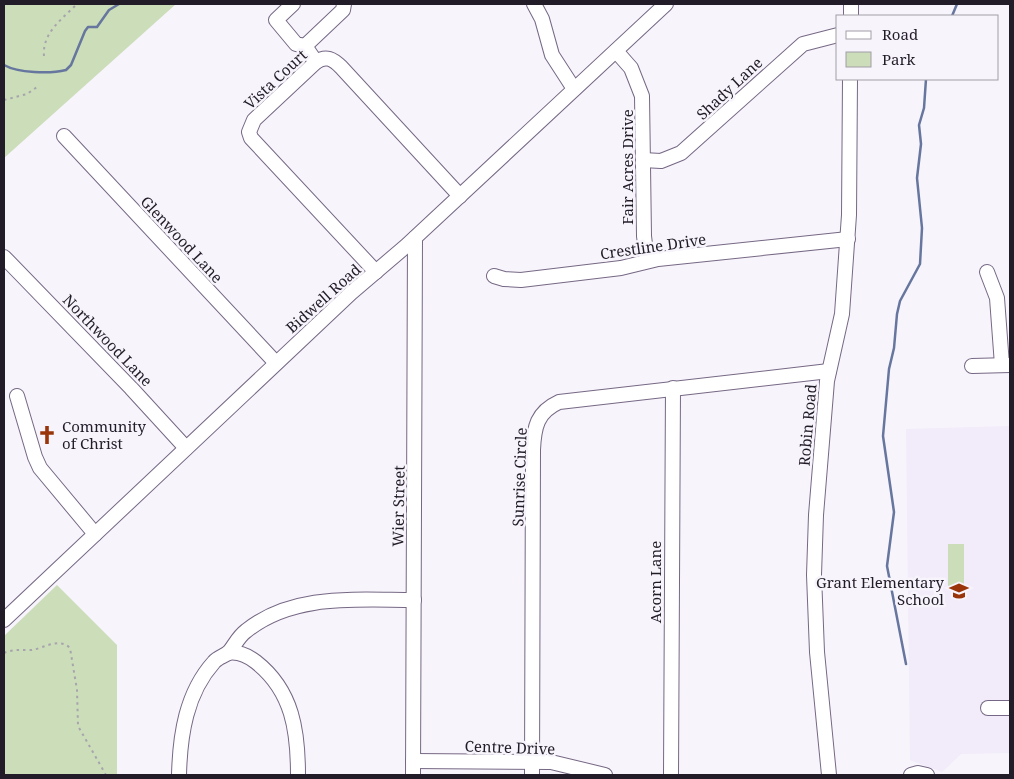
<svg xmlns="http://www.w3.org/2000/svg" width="1014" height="779" viewBox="0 0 1014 779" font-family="'Noto Serif',serif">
  <rect width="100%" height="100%" fill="#f7f4fb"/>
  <!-- built -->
  <path fill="#f2ebfa" d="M1010 426V753L961 754 942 772 910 760 906 429Z"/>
  <!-- green -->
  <g fill="#cbddb9">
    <path d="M4 4H176L4 158Z"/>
    <path d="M948 544H964V589L948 590Z"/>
    <path d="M57 585 117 645V775H4V636Z"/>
  </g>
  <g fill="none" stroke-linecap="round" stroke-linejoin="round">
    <!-- stream -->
    <g stroke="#66769e" stroke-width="2.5">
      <path d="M952 16 957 4"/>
      <path d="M4 65C18 73 50 74 66 70L71 65 85 31 88 27H97L109 10 119 4"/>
      <path d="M906 664 887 566 894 512 883 436 889 369 894 348 897 314 900 301 920 264 922 228 917 178 921 144 919 125 924 108 926 79"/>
    </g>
    <!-- minor casing -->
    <g stroke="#766884" stroke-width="16">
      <g id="minor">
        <path d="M293 4 276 20 296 44 305 46 316 62"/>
        <path d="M534 4 542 19 552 55 574 89"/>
        <path d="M851 16V4"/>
        <path d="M305 46 343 10 344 4"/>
        <path d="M616 51 631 68 642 96 644 236 647 260"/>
        <path d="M64 136 276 363"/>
        <path d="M643 160 661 161 681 153 803 44 838 35"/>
        <path d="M4 257 131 388 186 448"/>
        <path d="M376 272 251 138 249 132 254 120 316 62C326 55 333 59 341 67L460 196"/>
        <path d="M987 272 997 298 1002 365"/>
        <path d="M494 276 504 279 521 280 621 268 658 259 848 239"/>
        <path d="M972 366 1010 365"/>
        <path d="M17 396 35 457 40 468 95 534"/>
        <path d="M4 620 351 293 406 246 666 4"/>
        <path d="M228 653C239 651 248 656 256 662 293 691 298 732 298 775"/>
        <path d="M988 708H1010"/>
        <path d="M413 761 551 762 605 775"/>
        <path d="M179 775C180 735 186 693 214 662 218 657 225 656 229 652 235 645 238 637 246 631 293 593 357 600 414 600"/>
        <path d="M413 775 415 238"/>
        <path d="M532 775 533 450C534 427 537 412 559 402L829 371"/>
        <path d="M671 775 673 388"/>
        <path d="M829 775 817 652 814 575 816 515 827 381 842 314 849 215 850 79"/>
        <path d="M911 775 918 773 927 775"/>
      </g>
    </g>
    <!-- path -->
    <g stroke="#a8a4ad" stroke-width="2" stroke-dasharray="2.5 4" stroke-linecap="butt">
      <path d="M44 56C42 33 62 19 77 4"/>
      <path d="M4 100 27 94 37 87"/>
      <path d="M4 653C13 649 22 650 32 650 44 648 59 637 70 648L77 690 78 726 106 775"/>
    </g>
    <!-- minor -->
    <use href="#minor" stroke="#fff" stroke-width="14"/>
  </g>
  <!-- icons -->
  <defs>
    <g id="church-bare" transform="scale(1.5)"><path d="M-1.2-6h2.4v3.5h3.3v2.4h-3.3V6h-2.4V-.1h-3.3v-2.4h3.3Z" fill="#9a340b" stroke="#f7f4fb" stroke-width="2.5" paint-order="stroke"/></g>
    <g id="school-bare" transform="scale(1.5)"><path d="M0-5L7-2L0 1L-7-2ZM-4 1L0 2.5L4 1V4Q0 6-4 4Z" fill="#9a340b" stroke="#f7f4fb" stroke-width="2.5" paint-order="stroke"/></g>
  </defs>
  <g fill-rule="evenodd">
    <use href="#church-bare" x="47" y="435"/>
    <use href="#school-bare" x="959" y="591"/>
  </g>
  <g text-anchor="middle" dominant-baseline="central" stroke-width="5" stroke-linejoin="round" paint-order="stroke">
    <!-- street labels -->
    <g font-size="15" fill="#221c28" stroke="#f7f4fb">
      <text transform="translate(275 79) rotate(-43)">Vista Court</text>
      <text transform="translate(729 88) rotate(-43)">Shady Lane</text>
      <text transform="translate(627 167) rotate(-90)">Fair Acres Drive</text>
      <text transform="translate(182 239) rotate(47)">Glenwood Lane</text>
      <text transform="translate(653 246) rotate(-8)">Crestline Drive</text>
      <text transform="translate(323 298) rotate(-42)">Bidwell Road</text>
      <text transform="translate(108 340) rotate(46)">Northwood Lane</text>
      <text transform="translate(807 425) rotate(-85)">Robin Road</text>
      <text transform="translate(519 477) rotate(-88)">Sunrise Circle</text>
      <text transform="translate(398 506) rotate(-89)">Wier Street</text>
      <text transform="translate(655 582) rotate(-90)">Acorn Lane</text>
      <text transform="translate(510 747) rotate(2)">Centre Drive</text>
    </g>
    <!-- poi labels -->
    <g font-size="15" fill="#221c28" stroke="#f7f4fb" text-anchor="start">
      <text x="62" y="426">Community<tspan x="62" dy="17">of Christ</tspan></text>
      <text x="944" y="582" text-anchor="end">Grant Elementary<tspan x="944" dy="17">School</tspan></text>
    </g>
  </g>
  <!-- border -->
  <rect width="1014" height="779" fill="none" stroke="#221c28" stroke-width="10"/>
  <!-- legend -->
  <rect x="836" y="15" width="162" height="65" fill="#f7f4fb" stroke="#a29ea7"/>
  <rect x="846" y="31" width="25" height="8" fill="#ffffff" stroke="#a29ea7"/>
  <text x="882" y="40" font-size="15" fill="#221c28">Road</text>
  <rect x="846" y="52" width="25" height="15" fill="#cbddb9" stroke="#a29ea7"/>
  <text x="882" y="65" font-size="15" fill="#221c28">Park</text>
</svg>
